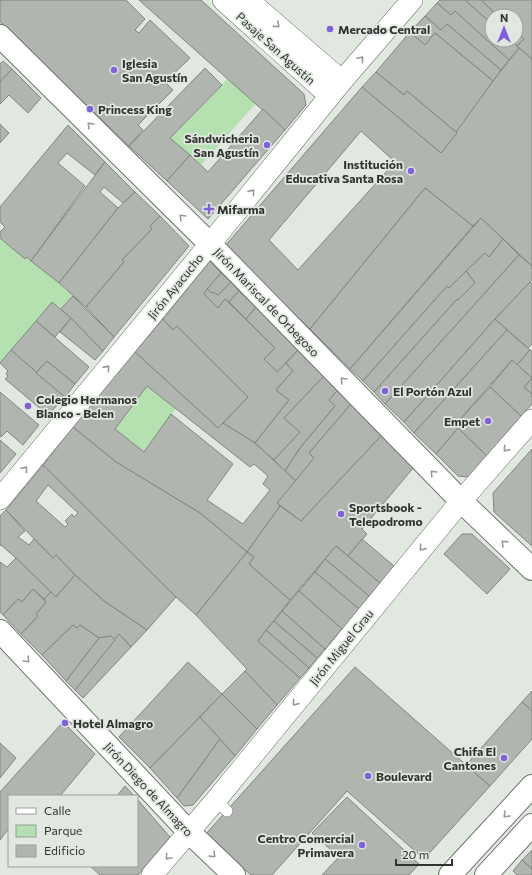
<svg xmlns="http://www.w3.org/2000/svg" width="532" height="875" viewBox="0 0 532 875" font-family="Commissioner,sans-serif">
  <rect width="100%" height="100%" fill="#e1e8e0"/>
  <!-- green -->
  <g fill="#b5e0b0">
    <path d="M228 78 256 103 201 165 170 138Z"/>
    <path d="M0 238 25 259 27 257 73 296 61 309 52 302 0 363Z"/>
    <path d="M147 386 176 408 144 452 115 429Z"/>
  </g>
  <!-- building -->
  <g fill="#b0b6af" stroke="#818680" fill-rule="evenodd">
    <path d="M0 0H126L145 19 135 30 139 33 150 20 190 58 165 82 173 90 138 125 143 130 129 146 0 22Z"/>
    <path d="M139 0H201L304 94 306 105 285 130Z"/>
    <path d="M440 0H465L492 24V40H511L519 48 509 60 455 11 451 15 437 3Z"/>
    <path d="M465 0H481L498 16H492V24Z"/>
    <path d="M481 0H532V59L517 46 524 39 516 32V16H498Z"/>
    <path d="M437 3 451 15 455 11 509 60 501 70 447 24 441 30 425 16Z"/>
    <path d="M425 16 441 30 447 24 501 70 493 81 435 33 425 45 410 32Z"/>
    <path d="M410 32 425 45 435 33 493 81 457 133 407 91 404 95 376 72Z"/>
    <path d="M516 32 524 39 517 46 511 40H516Z"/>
    <path d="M519 48 532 59V266L481 218 473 226 425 188 310 329 225 246 362 87 441 153 493 81ZM361 131 395 162 298 270 269 240Z"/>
    <path d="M3 61 12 69 0 82V64Z"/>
    <path d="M205 68 222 85 170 138 190 155 167 181 129 146Z"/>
    <path d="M12 69 41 98 28 113 9 95 0 104V82Z"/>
    <path d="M376 72 404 95 407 91 457 133 441 153 362 87Z"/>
    <path d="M263 109 285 130 208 219 167 181 190 155 208 172Z"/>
    <path d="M0 124 9 133 0 143Z"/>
    <path d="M68 125 105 162 95 175 67 153 58 163 85 186 31 261 27 257 25 259 0 238V232L5 227 0 222V207Z"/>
    <path d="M105 162 135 192 123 203 104 187 100 192 118 208 59 283 31 261Z"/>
    <path d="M425 188 473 226 350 369 310 329Z"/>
    <path d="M135 192 160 216 150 226 152 229 122 260 124 262 86 307 59 283 118 208Z"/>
    <path d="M160 216 189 246 114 337 86 307 124 262 122 260 152 229 150 226Z"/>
    <path d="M481 218 503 239 489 257 485 253 449 288 447 286 363 381 350 369Z"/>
    <path d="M503 239 519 255 385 404 374 392 456 300 459 299 475 283 466 271 485 253 489 257Z"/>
    <path d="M519 255 532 266V280L495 319 404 422 385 404Z"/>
    <path d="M210 261 221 273 204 294 218 308 225 299 275 348 264 359 277 372 286 363 293 371 276 390 289 400 255 443 223 423 248 397 177 326 173 330 163 319Z"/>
    <path d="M466 271 475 283 459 299 456 300 374 392 363 381 447 286 449 288Z"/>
    <path d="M221 273 231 282 218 295 213 292 212 293 207 289Z"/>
    <path d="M231 282 239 291 229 302 225 299 218 308 204 294 207 289 212 293 213 292 218 295Z"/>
    <path d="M530 282 532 284V344L528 348 495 319Z"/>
    <path d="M239 291 256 307 246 319 229 302Z"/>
    <path d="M73 296 114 337 103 351 61 309Z"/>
    <path d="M52 302 71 318 55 337 36 321Z"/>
    <path d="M256 307 298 350 277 372 264 359 275 348 246 319Z"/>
    <path d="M71 318 103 351 95 360 60 332Z"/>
    <path d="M163 319 173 330 177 326 248 397 218 428 135 352Z"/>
    <path d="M495 319 507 330 414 433 404 422Z"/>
    <path d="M36 321 89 367 75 384 47 361 36 373 11 350Z"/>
    <path d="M507 330 530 350 517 365 512 360 455 425 458 428 436 454 414 433Z"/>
    <path d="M11 350 65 397 48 415 5 379 8 376 6 374 8 371 0 363Z"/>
    <path d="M298 350 324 376 284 418 300 432 274 460 255 443 289 400 276 390 293 371 286 363Z"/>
    <path d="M530 350 532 351V394L524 387 532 378 517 365Z"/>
    <path d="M135 352 218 428 223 423 255 443 296 481 277 503 280 506 247 552 200 513 116 462 73 427ZM147 386 250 467 254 464 268 476 263 484 270 490 243 524 207 500 233 464 171 414 144 452 115 429Z"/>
    <path d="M512 360 532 378 524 387 532 394V404L521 416 490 387Z"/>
    <path d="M47 361 75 384 65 397 36 373Z"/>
    <path d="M324 376 338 390 329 400 335 406 300 448 285 471 274 460 300 432 284 418Z"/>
    <path d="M490 387 521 416 487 456 455 425Z"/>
    <path d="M338 390 351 404 309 453 314 458 296 481 285 471 300 448 335 406 329 400Z"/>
    <path d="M0 392 39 425 23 445 7 431 1 437 0 436Z"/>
    <path d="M351 404 382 435 301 521 277 503 314 458 309 453Z"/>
    <path d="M73 427 116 462 200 513 247 552 196 615 176 597 43 465Z"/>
    <path d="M458 428 487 456 469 477 458 476 436 454Z"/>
    <path d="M382 435 414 467 362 529 367 534 348 556 336 546 290 600 249 564 254 557 247 552 280 506 301 521Z"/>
    <path d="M0 440 16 454 0 473Z"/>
    <path d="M532 449V546L494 512 493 493Z"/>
    <path d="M43 465 176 597 147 630 104 601 75 575 56 555 53 558 6 510ZM48 485 78 513 74 517 72 514 65 521 68 524 65 527 36 501Z"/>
    <path d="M6 510 25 531 18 537 29 545 34 539 53 558 56 555 75 575 56 597 16 558 1 545 0 546V516Z"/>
    <path d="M462 534H472L510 569 487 594 444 554Z"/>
    <path d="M362 539 394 566 380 583 348 556Z"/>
    <path d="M336 546 380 583 369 596 325 559Z"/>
    <path d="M247 552 254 557 249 564 290 600 258 641 300 678 277 705 245 671 247 669 196 615Z"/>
    <path d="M16 558 51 592 44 599 33 589 22 602 18 599 3 615 0 612V562L7 567Z"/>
    <path d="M325 559 369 596 359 609 315 572Z"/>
    <path d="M315 572 359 609 342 629 299 591Z"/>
    <path d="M75 575 104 601 147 630 131 647 119 634 115 640 111 636 99 638 80 625 77 628 73 625 42 655 21 634 38 616 36 614 46 602 44 599 51 592 56 597Z"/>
    <path d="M33 589 46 602 36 614 38 616 21 634 3 615 18 599 22 602Z"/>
    <path d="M299 591 342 629 325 649 282 611Z"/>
    <path d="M282 611 325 649 317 658 274 621Z"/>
    <path d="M274 621 317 658 309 668 266 630Z"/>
    <path d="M73 625 77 628 80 625 99 638 66 681 42 655Z"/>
    <path d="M266 630 309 668 300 678 258 641Z"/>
    <path d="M119 634 131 647 83 698 75 690Z"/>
    <path d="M111 636 115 640 75 690 66 681 99 638Z"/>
    <path d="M188 662 222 694 150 768 119 737Z"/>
    <path d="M355 667 490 786 424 859 347 791 272 875H251L205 835Z"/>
    <path d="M245 671 277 705 257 729 222 694Z"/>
    <path d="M532 691V711L522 702Z"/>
    <path d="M222 694 257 729 235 756 200 717Z"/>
    <path d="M522 702 532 711V739L490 786 466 765Z"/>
    <path d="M200 717 220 739 177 798 150 768Z"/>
    <path d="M63 722 95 754 60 796H9V828L0 840V792Z"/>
    <path d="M220 739 235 756 193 805 184 806 177 798Z"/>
    <path d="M0 743 16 758 0 778Z"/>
    <path d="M125 786 134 796H117Z"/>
    <path d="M347 797 419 864 409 875H322L339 857 312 833Z"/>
    <path d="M137 799 170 837 138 875H100L90 866H137Z"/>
    <path d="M532 850V869L522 860Z"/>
    <path d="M522 860 532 869V875H517L513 871Z"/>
  </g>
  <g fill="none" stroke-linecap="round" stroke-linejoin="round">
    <!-- service casing -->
    <g stroke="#717670" stroke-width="12">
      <path id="service" d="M216 800 227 811"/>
    </g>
    <!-- minor casing -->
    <g stroke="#717670" stroke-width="22">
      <g id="minor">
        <path d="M223 0 330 96"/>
        <path d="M248 0 342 81"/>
        <path d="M0 499 210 244 342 81 412 0"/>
        <path d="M152 875 216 800 461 501 532 420"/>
      </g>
    </g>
    <!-- tertiary casing -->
    <g stroke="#717670" stroke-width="24">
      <g id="tertiary">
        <path d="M0 36 210 244 461 501 532 569"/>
        <path d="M0 631 189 832 234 875"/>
      </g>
    </g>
    <!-- primary casing -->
    <g stroke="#717670" stroke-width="24">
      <g id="primary">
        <path d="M450 875 532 786"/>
        <path d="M486 875 532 825"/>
      </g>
    </g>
    <!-- service -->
    <use href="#service" stroke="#fff" stroke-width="11"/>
    <!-- minor -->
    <use href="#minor" stroke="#fff" stroke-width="21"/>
    <!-- tertiary -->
    <use href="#tertiary" stroke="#fff" stroke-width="22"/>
    <!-- primary -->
    <use href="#primary" stroke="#fff" stroke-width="22"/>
  </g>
  <!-- one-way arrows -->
  <defs><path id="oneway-chevron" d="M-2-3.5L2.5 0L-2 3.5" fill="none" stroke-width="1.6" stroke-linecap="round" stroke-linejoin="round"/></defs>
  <g stroke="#989998">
    <use href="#oneway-chevron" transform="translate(277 25) rotate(41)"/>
    <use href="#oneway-chevron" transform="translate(361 59) rotate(-49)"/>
    <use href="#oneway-chevron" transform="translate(90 125) rotate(-135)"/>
    <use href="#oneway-chevron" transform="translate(252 192) rotate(-51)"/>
    <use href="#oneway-chevron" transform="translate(182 217) rotate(-135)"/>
    <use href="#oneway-chevron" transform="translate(107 368) rotate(-51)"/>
    <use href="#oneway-chevron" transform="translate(343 380) rotate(-134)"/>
    <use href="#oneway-chevron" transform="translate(506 449) rotate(131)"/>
    <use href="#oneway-chevron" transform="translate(25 469) rotate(-51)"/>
    <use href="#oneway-chevron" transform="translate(433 473) rotate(-134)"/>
    <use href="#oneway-chevron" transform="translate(504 543) rotate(-136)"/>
    <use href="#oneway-chevron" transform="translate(422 548) rotate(129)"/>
    <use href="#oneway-chevron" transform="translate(27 660) rotate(46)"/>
    <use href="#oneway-chevron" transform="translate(295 703) rotate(129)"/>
    <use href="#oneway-chevron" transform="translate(506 815) rotate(133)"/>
    <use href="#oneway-chevron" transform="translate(213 855) rotate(44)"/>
    <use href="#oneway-chevron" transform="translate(168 857) rotate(131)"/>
  </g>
  <!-- markers -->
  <g fill="#8060db" stroke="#e1e8e0" stroke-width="1.5">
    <circle cx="330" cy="29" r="4"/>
    <circle cx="114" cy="70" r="4"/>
    <circle cx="90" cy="109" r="4"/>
    <circle cx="267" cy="145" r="4"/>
    <circle cx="411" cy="171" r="4"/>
    <path d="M207 203h4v4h4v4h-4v4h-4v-4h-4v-4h4z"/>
    <circle cx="385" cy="391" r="4"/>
    <circle cx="28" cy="406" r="4"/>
    <circle cx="488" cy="421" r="4"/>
    <circle cx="341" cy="514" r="4"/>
    <circle cx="65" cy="723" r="4"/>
    <circle cx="504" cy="758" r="4"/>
    <circle cx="368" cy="776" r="4"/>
    <circle cx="362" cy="845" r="4"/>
  </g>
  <g text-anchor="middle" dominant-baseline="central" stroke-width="3.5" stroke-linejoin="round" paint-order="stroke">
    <!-- poi labels -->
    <g font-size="12" font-weight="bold" fill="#303330" stroke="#e1e8e0" text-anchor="start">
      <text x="338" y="29">Mercado Central</text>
      <text x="122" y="63">Iglesia<tspan x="122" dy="14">San Agustín</tspan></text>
      <text x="98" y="109">Princess King</text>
      <text x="259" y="138" text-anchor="end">Sándwicheria<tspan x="259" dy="14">San Agustín</tspan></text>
      <text x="403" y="164" text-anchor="end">Institución<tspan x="403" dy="14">Educativa Santa Rosa</tspan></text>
      <text x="217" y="209">Mifarma</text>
      <text x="393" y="391">El Portón Azul</text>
      <text x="36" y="399">Colegio Hermanos<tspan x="36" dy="14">Blanco - Belen</tspan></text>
      <text x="480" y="421" text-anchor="end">Empet</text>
      <text x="349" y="507">Sportsbook -<tspan x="349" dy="14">Telepodromo</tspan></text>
      <text x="73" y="723">Hotel Almagro</text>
      <text x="496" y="751" text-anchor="end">Chifa El<tspan x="496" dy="14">Cantones</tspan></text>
      <text x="376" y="776">Boulevard</text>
      <text x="354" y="838" text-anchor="end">Centro Comercial<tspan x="354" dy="14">Primavera</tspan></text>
    </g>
    <!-- street labels -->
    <g font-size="12" fill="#303330" stroke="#e1e8e0">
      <text transform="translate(276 48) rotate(42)">Pasaje San Agustín</text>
      <text transform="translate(175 286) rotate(-51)">Jirón Ayacucho</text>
      <text transform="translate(267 302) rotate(46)">Jirón Mariscal de Orbegoso</text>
      <text transform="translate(341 647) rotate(-51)">Jirón Miguel Grau</text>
      <text transform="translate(149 789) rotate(47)">Jirón Diego de Almagro</text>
    </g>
  </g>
  <!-- legend -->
  <rect x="8" y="795" width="130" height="72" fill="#e1e8e0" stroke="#9aa09a"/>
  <rect x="16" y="808" width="20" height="6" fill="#ffffff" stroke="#9aa09a"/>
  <text x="44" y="815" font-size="12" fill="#303330">Calle</text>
  <rect x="16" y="825" width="20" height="12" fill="#b5e0b0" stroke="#9aa09a"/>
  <text x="44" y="835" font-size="12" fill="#303330">Parque</text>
  <rect x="16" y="845" width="20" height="12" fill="#b0b6af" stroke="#9aa09a"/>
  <text x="44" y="855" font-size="12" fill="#303330">Edificio</text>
  <!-- north arrow -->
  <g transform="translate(504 28)"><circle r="19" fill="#e1e8e0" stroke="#9aa09a"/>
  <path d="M0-3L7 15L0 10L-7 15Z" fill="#8060db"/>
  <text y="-6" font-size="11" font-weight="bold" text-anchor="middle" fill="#303330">N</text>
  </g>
  <!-- scale -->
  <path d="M396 859v6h56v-6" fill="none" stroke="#303330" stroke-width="2"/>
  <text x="402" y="859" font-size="12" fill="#303330" stroke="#e1e8e0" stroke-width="3" paint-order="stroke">20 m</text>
</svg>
